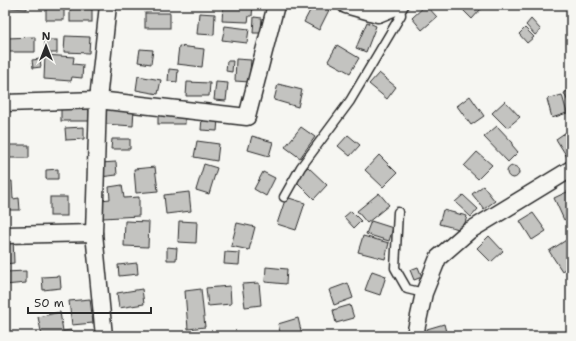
<svg xmlns="http://www.w3.org/2000/svg" width="576" height="341" viewBox="0 0 576 341" font-family="'Shantell Sans',sans-serif">
  <rect width="100%" height="100%" fill="#f6f6f2"/>
  <filter id="ink" filterUnits="userSpaceOnUse"><feTurbulence type="fractalNoise" baseFrequency=".025" numOctaves="2"/><feDisplacementMap in="SourceGraphic" scale="8" xChannelSelector="R" yChannelSelector="G"/><feConvolveMatrix kernelMatrix="1 2 1 2 8 2 1 2 1" color-interpolation-filters="sRGB"/></filter>
  <g filter="url(#ink)">
    <!-- building -->
    <g fill="#c3c3c0" stroke="#2b2b2b">
      <path d="M10 5H27V9L10 8Z"/>
      <rect x="46" y="5" width="18" height="15"/>
      <path d="M223 5H253L252 16H249L248 22 222 21Z"/>
      <path d="M313 5H326L330 8 319 30 304 22Z"/>
      <path d="M426 5 437 17 422 30 412 18Z"/>
      <path d="M465 5H477L481 9 472 19 462 9Z"/>
      <rect x="70" y="9" width="22" height="13"/>
      <rect x="145" y="13" width="25" height="15"/>
      <path d="M199 13 215 14 214 35 197 34Z"/>
      <path d="M254 17 262 18 261 33H253Z"/>
      <path d="M531 19 541 30 535 35 526 25Z"/>
      <path d="M367 22 376 26 366 52 356 48Z"/>
      <path d="M225 26 249 29 247 43 222 40Z"/>
      <path d="M525 28 534 37 527 43 519 34Z"/>
      <path d="M65 36 90 37 89 53 64 52Z"/>
      <path d="M35 37V52H6V38Z"/>
      <rect x="45" y="40" width="12" height="13"/>
      <path d="M337 45 359 58 350 73 328 61Z"/>
      <path d="M179 46 204 49 202 67 177 64Z"/>
      <path d="M140 49 153 50 151 64 138 62Z"/>
      <path d="M45 55 74 57 73 64 83 65 82 78 72 77 71 81 44 79Z"/>
      <path d="M40 59 41 67 33 68 32 60Z"/>
      <path d="M236 59 251 60 249 82 235 81Z"/>
      <path d="M227 61H233L232 72 226 71Z"/>
      <path d="M169 69 178 70 177 82 168 81Z"/>
      <path d="M379 73 396 87 387 99 369 84Z"/>
      <rect x="5" y="74" width="5" height="17"/>
      <path d="M138 76 161 80 158 94 136 90Z"/>
      <path d="M187 82 210 83 209 96H186Z"/>
      <path d="M216 82 228 83 226 101 214 100Z"/>
      <path d="M278 84 302 90 298 107 274 100Z"/>
      <path d="M571 89V108L564 93Z"/>
      <path d="M562 95 567 113 552 118 547 99Z"/>
      <path d="M470 96 484 116 471 125 457 106Z"/>
      <path d="M505 101 520 117 507 128 492 113Z"/>
      <path d="M106 105 134 107 133 126 105 124Z"/>
      <rect x="61" y="107" width="28" height="14"/>
      <rect x="158" y="111" width="27" height="13"/>
      <path d="M202 118 218 119 217 131 201 130Z"/>
      <path d="M497 126 513 143 512 145 518 152 508 162 484 137Z"/>
      <path d="M84 127V139L66 140 65 128Z"/>
      <path d="M301 127 315 137 300 158 285 147Z"/>
      <path d="M569 130 571 133V159L569 160 556 139Z"/>
      <path d="M348 135 360 145 350 156 338 146Z"/>
      <path d="M252 136 273 142 269 156 248 150Z"/>
      <path d="M112 139H130V149H111Z"/>
      <path d="M197 141 219 144 217 161 194 157Z"/>
      <path d="M6 145H29V158H5Z"/>
      <path d="M477 152 492 165 478 179 464 166Z"/>
      <path d="M379 155 397 173 383 187 365 170Z"/>
      <path d="M116 162 117 175 100 177V163Z"/>
      <path d="M204 164 217 168 209 194 196 190Z"/>
      <circle cx="513" cy="172" r="6"/>
      <path d="M155 167 158 191 136 193 134 169Z"/>
      <path d="M308 167 327 185 314 199 295 180Z"/>
      <path d="M58 169V179H46V170Z"/>
      <path d="M263 172 275 178 266 196 254 189Z"/>
      <path d="M12 181 13 199 19 198 20 210H5V182Z"/>
      <path d="M122 185 124 198 139 197V216L103 218 101 200 110 199 109 187Z"/>
      <path d="M483 186 495 201 484 209 472 194Z"/>
      <path d="M569 191 571 194V216L564 220 554 198Z"/>
      <path d="M189 192 191 211 166 214 164 195Z"/>
      <path d="M379 193 389 205 367 223 357 211Z"/>
      <path d="M463 195 478 209 471 217 455 202Z"/>
      <rect x="50" y="197" width="17" height="19"/>
      <path d="M286 197 305 203 296 230 277 224Z"/>
      <path d="M443 210 467 216 463 230 439 224Z"/>
      <path d="M351 211 361 221 354 228 344 217Z"/>
      <path d="M533 213 546 231 532 240 520 221Z"/>
      <path d="M125 221 149 222 148 247 124 246Z"/>
      <path d="M179 221 197 222 196 243 178 242Z"/>
      <path d="M371 221 393 228 389 241 366 234Z"/>
      <path d="M237 223 255 227 249 250 231 246Z"/>
      <path d="M363 236 389 243 385 259 358 252Z"/>
      <path d="M489 236 503 251 491 262 477 248Z"/>
      <path d="M13 237 14 263 5 264V238Z"/>
      <path d="M571 237V265L562 271 549 251Z"/>
      <path d="M167 247 177 248 176 260H167Z"/>
      <path d="M225 252 240 253 239 265 224 264Z"/>
      <path d="M137 263 138 274 119 276 118 265Z"/>
      <path d="M266 267 287 269 286 284 265 282Z"/>
      <path d="M418 267 422 277 414 280 410 270Z"/>
      <path d="M26 271V283L5 285V272Z"/>
      <path d="M372 271 386 276 380 295 365 290Z"/>
      <path d="M60 276 61 288 43 290 42 277Z"/>
      <path d="M259 283 261 305 245 307 242 284Z"/>
      <path d="M348 283 353 298 334 305 329 290Z"/>
      <path d="M230 286 231 304 208 306 206 288Z"/>
      <path d="M142 289 144 304 119 308 117 293Z"/>
      <path d="M201 289 205 327 188 329 185 291Z"/>
      <path d="M90 299 93 323 72 325 69 301Z"/>
      <path d="M350 305 354 318 336 323 333 310Z"/>
      <path d="M60 312 63 331 71 330 72 336H42L38 317Z"/>
      <path d="M298 318 302 335 281 336 278 324Z"/>
      <path d="M444 324 447 336H429L427 329Z"/>
    </g>
    <g fill="none" stroke-linecap="round" stroke-linejoin="round">
      <!-- lane casing -->
      <g stroke="#2b2b2b" stroke-width="11">
        <g id="lane">
          <path d="M284 197 301 167 350 101 401 15 400 5"/>
          <path d="M398 212 395 268 407 289 424 293"/>
        </g>
      </g>
      <!-- street casing -->
      <g stroke="#2b2b2b" stroke-width="19">
        <g id="street">
          <path d="M346 5 378 14 400 5"/>
          <path d="M5 103 98 100 247 117 276 5"/>
          <path d="M5 235 94 233"/>
          <path d="M104 336 94 233 98 100 108 5"/>
          <path d="M418 336 416 330 424 293 438 258 469 231 571 169"/>
        </g>
      </g>
      <!-- lane -->
      <use href="#lane" stroke="#f6f6f2" stroke-width="8"/>
      <!-- street -->
      <use href="#street" stroke="#f6f6f2" stroke-width="16"/>
    </g>
  </g>
  <!-- margin -->
  <rect width="576" height="341" fill="none" stroke="#f6f6f2" stroke-width="20"/>
  <rect x="10" y="10" width="556" height="321" fill="none" stroke="#2b2b2b" stroke-width="1.5" filter="url(#ink)"/>
  <!-- north arrow -->
  <g transform="translate(46 46)" stroke="#f6f6f2" stroke-width="3" paint-order="stroke">
  <path d="M0-3L7 15L0 10L-7 15Z" fill="#2b2b2b"/>
  <text y="-6" font-size="11" font-weight="bold" text-anchor="middle" fill="#2b2b2b">N</text>
  </g>
  <!-- scale -->
  <path d="M28 307v6h123v-6" fill="none" stroke="#2b2b2b" stroke-width="2"/>
  <text x="34" y="307" font-size="12" fill="#2b2b2b" stroke="#f6f6f2" stroke-width="3" paint-order="stroke">50 m</text>
</svg>
